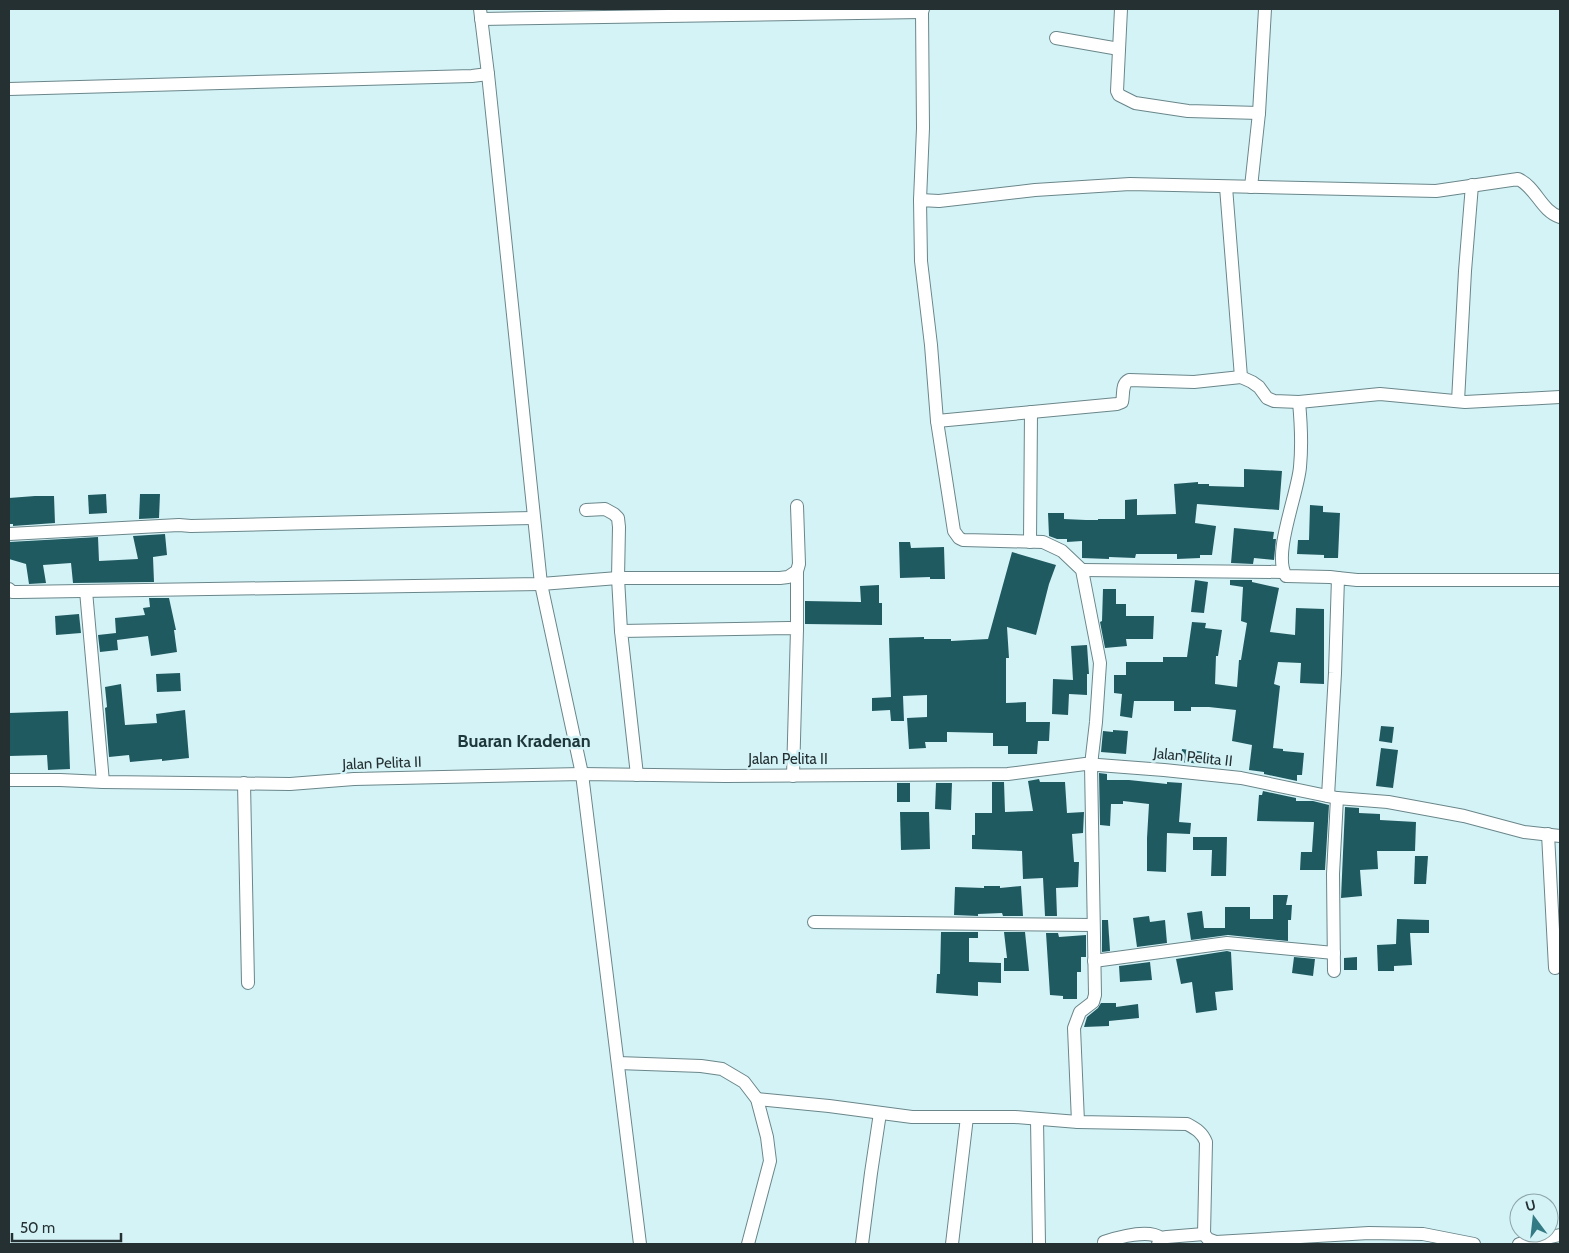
<svg xmlns="http://www.w3.org/2000/svg" width="1569" height="1253" viewBox="0 0 1569 1253" font-family="Cabin,sans-serif">
  <rect width="100%" height="100%" fill="#d4f3f7"/>
  <!-- building -->
  <g fill="#205a61">
    <path d="M1244 469 1282 471 1279 510 1197 504 1195 523 1216 526 1212 555H1200V558L1177 559V554H1136L1135 558 1109 557V559L1082 558V541L1067 542V539H1057L1049 536 1048 513H1064V519L1086 520H1098V519H1125V500L1137 499V515L1176 514 1174 484 1198 482V484H1209V486L1244 487Z"/>
    <path d="M106 494 107 513 89 514 88 495Z"/>
    <path d="M140 494H160L159 518 139 519Z"/>
    <path d="M35 496H54L55 523 13 526V524H9V498Z"/>
    <path d="M1310 505 1323 506V512L1340 513 1338 558H1324V555L1297 554 1298 540H1309Z"/>
    <path d="M1234 528 1274 532 1273 539H1276L1274 560 1254 558 1253 564 1231 563Z"/>
    <path d="M165 534 167 555 153 557 154 582 73 583 71 563 43 565 46 583 29 584 26 564 9 559V542L98 537 99 561 138 559 133 536Z"/>
    <path d="M899 542H910L911 548 944 547 945 579H930V577L900 578Z"/>
    <path d="M1012 552 1056 565 1049 584 1036 635 1007 627 1009 658H1006V703L1026 702V722H1050L1049 741H1038L1037 754H1008V746H993V733L947 732V742H925L926 748 909 749 907 718 927 717V695L903 696 904 721H891L890 710 872 711V698L891 697 889 638 924 637V639H951V641L988 639Z"/>
    <path d="M1195 580 1208 582 1204 613 1191 612Z"/>
    <path d="M1230 580H1252V582L1279 588 1270 632 1295 635 1296 608 1324 609V684L1300 683 1301 663 1278 662 1274 684 1280 686 1273 748 1283 749V751L1304 753 1302 775H1297V781L1264 774V772L1249 770 1252 745 1232 741 1236 710 1209 707H1191V711H1174V701H1134L1132 718 1120 716 1122 694 1114 693V675H1126V662H1163V657H1187L1192 622 1206 623 1205 628 1222 630 1218 656H1216L1215 684 1237 687 1239 660H1241L1247 623 1241 621 1243 587 1230 585Z"/>
    <path d="M879 585V603H882V625L805 624V601L861 602 860 586Z"/>
    <path d="M1103 589H1116V604H1126V616H1154L1153 639H1126L1127 646 1105 648 1100 622 1102 621Z"/>
    <path d="M149 598H169L176 630H174L177 652 151 656 148 636 117 640 118 650 100 652 98 635 116 633 115 618 145 615 143 608 150 607Z"/>
    <path d="M79 614 81 633 56 635 55 616Z"/>
    <path d="M1087 645 1089 674H1087V695L1069 694 1068 715 1052 714 1053 679 1073 680 1071 646Z"/>
    <path d="M180 673 181 691 157 692 156 674Z"/>
    <path d="M121 684 125 725 157 723 156 714 185 710 189 758 162 761V759L130 762 129 755 109 757 105 708 107 707 105 687Z"/>
    <path d="M68 711 70 769 48 770 47 755 9 756V713Z"/>
    <path d="M1381 726 1394 727 1392 743 1379 741Z"/>
    <path d="M1113 730 1128 731 1126 754 1101 752 1103 731 1113 732Z"/>
    <path d="M1381 748 1398 750 1393 788 1376 786Z"/>
    <path d="M1182 749 1205 752 1203 764 1180 762Z"/>
    <path d="M1099 773 1107 774V780H1129L1167 784V782L1182 783 1179 822 1191 823 1190 834 1167 833 1166 872 1147 871V838L1149 804 1123 801V804H1111L1110 826 1100 825Z"/>
    <path d="M1039 779 1040 782H1065L1067 813 1084 812 1083 833 1072 834 1074 862H1079L1078 887 1056 888 1057 916H1045L1043 878 1023 879 1022 851 972 849V835H975V813H992V782H1004L1005 812 1033 811 1028 781Z"/>
    <rect x="897" y="783" width="13" height="19"/>
    <path d="M936 783H952L951 810 935 809Z"/>
    <path d="M1263 791 1296 798V801H1313L1329 805 1325 870H1300L1301 852H1312L1314 822 1257 821 1259 795H1262Z"/>
    <path d="M1345 807 1359 808V813L1380 814V820L1416 822 1415 851H1377L1378 869 1360 870 1362 896 1341 898Z"/>
    <path d="M900 812H929L930 849 901 850Z"/>
    <path d="M1193 837H1227L1226 876H1211L1212 850H1193Z"/>
    <path d="M1415 856H1428L1426 884H1414Z"/>
    <path d="M984 886H1000V888L1021 886 1023 916H1003L1002 913 978 914V916L954 915 955 887 984 888Z"/>
    <path d="M1273 895H1288L1286 905H1292L1291 920H1288V941L1228 935 1191 940 1187 913 1202 911 1204 928H1225V907H1250V919H1273Z"/>
    <path d="M1149 916 1150 922 1165 920 1167 943 1137 947 1133 918Z"/>
    <path d="M1397 919 1429 920V933H1410L1412 965 1394 966V971H1378L1377 945 1396 944Z"/>
    <path d="M1102 920H1108L1110 951 1102 952Z"/>
    <path d="M941 932H978V938H969V962L1001 963V983L978 982V996L936 993 937 974H940Z"/>
    <path d="M1004 932H1025L1029 971H1004V958H1007Z"/>
    <path d="M1046 933H1058L1059 937 1086 935V957H1081V972H1077V999H1063V996L1050 995Z"/>
    <path d="M1227 951 1231 952 1233 990 1215 992 1217 1010 1196 1013 1192 982 1181 984 1176 959Z"/>
    <path d="M1294 957 1315 959 1313 976 1292 973Z"/>
    <path d="M1357 957V970H1344V958Z"/>
    <path d="M1150 962 1152 980 1120 982 1119 966Z"/>
    <path d="M1101 1003H1116V1007L1138 1004 1139 1018 1109 1021V1026L1084 1027 1087 1017 1098 1008Z"/>
  </g>
  <g fill="none" stroke-linecap="round" stroke-linejoin="round">
    <!-- minor casing -->
    <g stroke="#6a868a" stroke-width="14">
      <g id="minor">
        <path d="M480 9 488 74 541 584 582 774 640 1244"/>
        <path d="M1121 9 1117 91 1119 95 1135 103 1188 111 1259 113"/>
        <path d="M481 19 922 12 923 9"/>
        <path d="M1056 38 1119 49"/>
        <path d="M9 89 472 76 488 74"/>
        <path d="M1226 187 1241 377 1252 382 1259 387 1267 398 1274 401 1299 402 1380 394 1465 402 1560 397"/>
        <path d="M1251 187 1259 113 1265 9"/>
        <path d="M920 200 923 128 922 12"/>
        <path d="M1458 401 1465 271 1472 185"/>
        <path d="M1299 402C1301 423 1302 446 1300 467 1298 493 1272 555 1286 576L1330 577 1338 578"/>
        <path d="M937 421 1117 404 1122 402C1124 394 1121 384 1129 380L1194 382 1241 377"/>
        <path d="M586 510 605 509 614 514 618 518 619 527 618 578 621 631"/>
        <path d="M9 534 179 525 191 526 533 518"/>
        <path d="M1030 542 1031 412"/>
        <path d="M1082 570 1283 572"/>
        <path d="M797 571V629"/>
        <path d="M9 589 12 592H18L541 584 618 578H780L788 577 797 571 799 564 797 506"/>
        <path d="M86 591 103 782"/>
        <path d="M637 775 621 631 789 628 797 629 793 776"/>
        <path d="M9 780H60L103 782 290 784 354 779 582 774 725 776 1008 774 1085 764 1164 770 1241 778 1337 798 1388 802 1464 816 1524 832 1560 836"/>
        <path d="M244 783 248 983"/>
        <path d="M1328 796 1335 673 1338 578 1357 580H1560"/>
        <path d="M1548 834 1555 968"/>
        <path d="M814 922 1093 925"/>
        <path d="M1094 961 1227 943 1334 953"/>
        <path d="M1334 971 1333 874 1337 798"/>
        <path d="M618 1063 701 1066 722 1069 744 1082 757 1099 767 1137 770 1161 748 1244"/>
        <path d="M757 1099 829 1106 912 1117H1015L1078 1122"/>
        <path d="M1037 1120 1039 1244"/>
        <path d="M1104 1242C1119 1237 1149 1229 1161 1238"/>
        <path d="M862 1244 871 1173 880 1113"/>
        <path d="M952 1244 967 1117"/>
        <path d="M1158 1244 1161 1238 1167 1237 1204 1234"/>
        <path d="M1474 1244 1423 1234 1369 1233 1216 1242 1208 1239 1204 1234 1206 1142C1202 1132 1196 1129 1187 1124L1078 1122 1074 1028 1080 1012 1093 1002 1095 995 1091 765 1096 722 1100 663 1082 570 1062 551 1043 542 963 540 959 538 954 531 937 421 931 345 921 261 920 200 939 201 1035 190 1130 184 1436 191 1518 179C1536 187 1541 211 1560 217"/>
        <path d="M1519 1244 1560 1235"/>
      </g>
    </g>
    <!-- minor -->
    <use href="#minor" stroke="#fff" stroke-width="12"/>
  </g>
  <g text-anchor="middle" dominant-baseline="central" stroke-width="5" stroke-linejoin="round" paint-order="stroke">
    <!-- street labels -->
    <g font-size="15" fill="#243031" stroke="#d4f3f7">
      <text transform="translate(1193 757) rotate(6)">Jalan Pelita II</text>
      <text x="788" y="759">Jalan Pelita II</text>
      <text transform="translate(382 763) rotate(-2)">Jalan Pelita II</text>
    </g>
    <!-- quarter labels -->
    <g font-size="18" font-weight="bold" fill="#1d373a" stroke="#d4f3f7">
      <text x="524" y="741">Buaran Kradenan</text>
    </g>
  </g>
  <!-- border -->
  <rect width="1569" height="1253" fill="none" stroke="#243031" stroke-width="20"/>
  <!-- north arrow -->
  <g transform="translate(1534 1218) rotate(345)"><circle r="24" fill="#d4f3f7" stroke="#8ea5a8"/>
  <path d="M0-4L9 19L0 12L-9 19Z" fill="#337b84"/>
  <text y="-8" font-size="14" font-weight="bold" text-anchor="middle" fill="#243031">U</text>
  </g>
  <!-- scale -->
  <path d="M12 1233v8h109v-8" fill="none" stroke="#243031" stroke-width="2.5"/>
  <text x="20" y="1233" font-size="15" fill="#243031" stroke="#d4f3f7" stroke-width="4" paint-order="stroke">50 m</text>
</svg>
